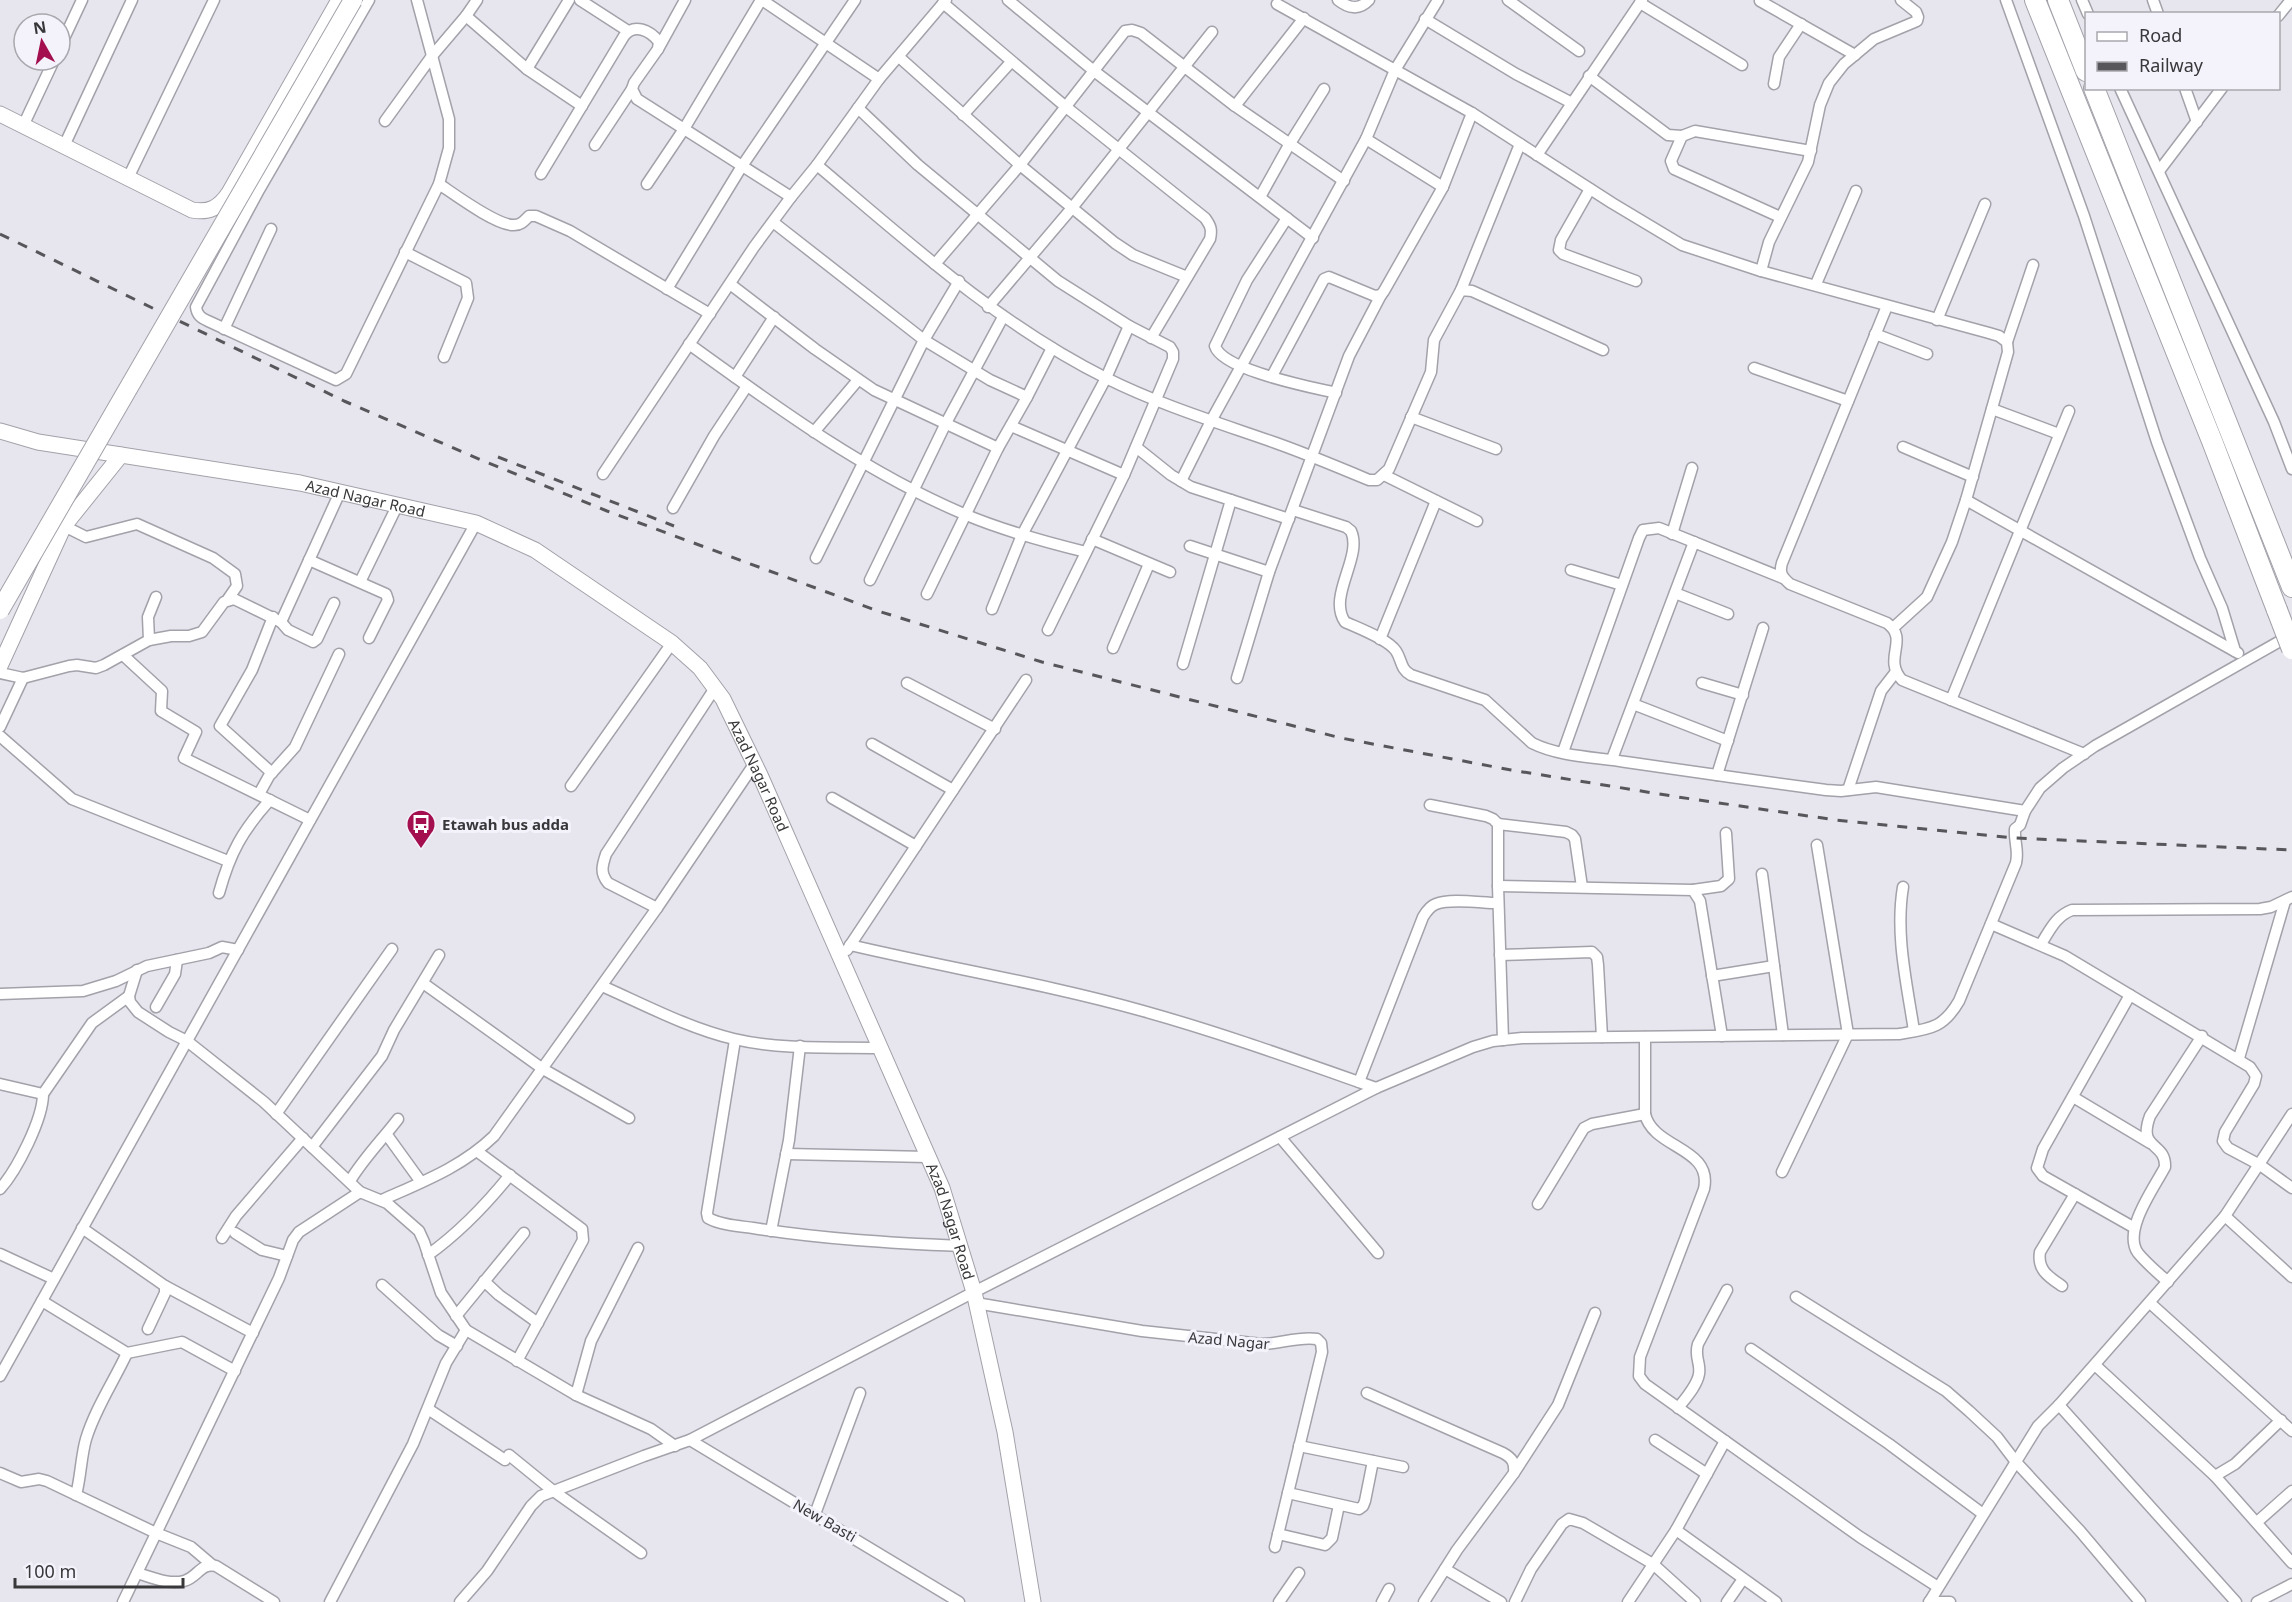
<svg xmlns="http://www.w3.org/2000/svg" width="2292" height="1602" viewBox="0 0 2292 1602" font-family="'Noto Sans',sans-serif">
  <rect width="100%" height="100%" fill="#e7e5ed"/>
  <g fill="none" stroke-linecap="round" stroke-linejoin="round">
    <!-- street casing -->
    <g stroke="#a3a1a9" stroke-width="13">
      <g id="street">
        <path d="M369 0 259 190 196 307C197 315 201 318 208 321L336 380 346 374 439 184 449 148V119L417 0"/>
        <path d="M580 0 628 31"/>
        <path d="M762 0 879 79"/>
        <path d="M1008 0 1094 71 1313 238"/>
        <path d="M1338 0C1348 8 1359 11 1369 0"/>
        <path d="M1508 0 1579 51"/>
        <path d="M2006 0 2084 216 2157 442 2200 558 2222 608 2235 651"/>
        <path d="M2082 0 2088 14"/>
        <path d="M2153 0 2158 14"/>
        <path d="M1760 1 1855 55"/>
        <path d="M943 3 1066 107 1205 218C1211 226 1212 230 1210 239L1151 338"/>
        <path d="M1640 3 1742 65"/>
        <path d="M1277 4 1472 113 1612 203 1682 245 1761 271 1989 333 1999 336 2007 342 2008 352 1966 500 1952 542 1927 597 1893 628"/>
        <path d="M466 16 527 69 582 106"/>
        <path d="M2278 16 2291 0"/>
        <path d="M1425 19 1516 74 1572 103"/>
        <path d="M60 47 82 0"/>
        <path d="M658 49 685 0"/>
        <path d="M899 57 1020 165 1115 243 1133 255 1187 277"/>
        <path d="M527 69 569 0"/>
        <path d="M1589 76 1668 135 1682 136 1695 131 1811 151"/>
        <path d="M1774 84 1779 57 1801 24"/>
        <path d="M2120 88 2274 422 2292 469"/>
        <path d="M2185 88 2197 122"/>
        <path d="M1235 106 1304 18"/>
        <path d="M858 108 918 165 1058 281 1129 326 1170 347 1173 352V359L1124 475 1048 630"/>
        <path d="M963 115 1011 62"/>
        <path d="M385 121 432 56 466 16 477 0"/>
        <path d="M23 126 54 60"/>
        <path d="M1682 136 1671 161 1674 169 1780 217"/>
        <path d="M1366 139 1443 187"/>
        <path d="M595 145 632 89"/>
        <path d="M64 146 132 0"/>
        <path d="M1537 155 1642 0"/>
        <path d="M817 165C908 242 998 324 1106 378 1160 405 1219 423 1276 443 1307 454 1338 467 1369 480H1377L1389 469 1431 372 1434 340 1461 290 1472 291 1603 350"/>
        <path d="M2159 171 2222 88"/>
        <path d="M541 174 624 36C634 23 650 30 659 42L658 49 634 83 632 89 637 99 791 197"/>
        <path d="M128 178 214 0"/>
        <path d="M439 184C454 194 497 226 514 225 521 225 524 221 529 216H536L570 231 710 314"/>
        <path d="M647 184 684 129 761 0"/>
        <path d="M1590 189 1561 240 1559 250 1563 254 1636 281"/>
        <path d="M1260 197 1289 145 1324 89"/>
        <path d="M1287 218 1247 280 1215 346C1222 370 1311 387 1336 393"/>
        <path d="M773 222 924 340 990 380 1027 397"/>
        <path d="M405 252 466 283 468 298 444 357"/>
        <path d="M935 264 1020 165 1125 31 1132 30 1141 33 1235 106 1344 181"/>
        <path d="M1761 271 1769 242 1808 162 1820 105 1829 83 1844 64 1874 39 1917 21 1918 17 1916 12 1901 0"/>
        <path d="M730 284 815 349 874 390 998 448"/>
        <path d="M1816 284 1856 191"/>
        <path d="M667 289 742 166 855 0"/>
        <path d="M1461 290 1520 144"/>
        <path d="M1887 306 1782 563C1779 573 1782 577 1790 584L1887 623C1910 640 1882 658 1902 680L2084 754"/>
        <path d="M988 307 1072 208 1212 32"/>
        <path d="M1937 320 1985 204"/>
        <path d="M224 329 271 229"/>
        <path d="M1875 334 1927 354"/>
        <path d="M2007 342 2033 265"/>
        <path d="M689 344C776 407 865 472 964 514 1004 531 1045 542 1086 552"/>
        <path d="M1754 368 1848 401"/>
        <path d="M1272 376 1324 279 1329 277 1375 296 1381 295 1384 291 1443 187 1472 113"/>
        <path d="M735 377 774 317"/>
        <path d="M1992 409 2059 434"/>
        <path d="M1411 417 1496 449"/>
        <path d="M1011 426 1124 475"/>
        <path d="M814 432 858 380"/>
        <path d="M1136 447 1171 475 1191 487 1289 519"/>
        <path d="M1903 447 1973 477"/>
        <path d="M603 474 754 247 791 197 817 165 879 79 946 0"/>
        <path d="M1384 475 1477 521"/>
        <path d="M1181 481 1211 421 1366 139 1395 70 1438 0"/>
        <path d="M1966 500 2238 653"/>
        <path d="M673 508 714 436 747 386"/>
        <path d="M1293 510 1346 527 1351 531C1363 557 1327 596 1345 622 1358 628 1388 639 1396 651 1402 660 1400 669 1411 675L1485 700 1532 743C1560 757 1596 757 1626 762 1693 772 1759 781 1826 790L1841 791 1876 787 2025 811"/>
        <path d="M64 526 86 537 137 524 213 558 235 574 237 586 228 599"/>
        <path d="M1672 534 1692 468"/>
        <path d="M1092 539 1170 572"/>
        <path d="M1190 546 1269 572"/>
        <path d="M816 558 924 340 959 281"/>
        <path d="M309 560 386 594 388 600 369 638"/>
        <path d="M1571 570 1622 585"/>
        <path d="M870 580 946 423 1003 317"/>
        <path d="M360 582 398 504"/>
        <path d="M1675 593 1728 614"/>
        <path d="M927 594 998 448 1027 397 1052 348"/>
        <path d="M992 609 1022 535 1106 378 1129 326"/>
        <path d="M281 622 340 492"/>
        <path d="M1380 639 1436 501"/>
        <path d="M149 640 148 617 156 597"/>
        <path d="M1113 648 1149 564"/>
        <path d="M123 655 162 691 161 711 196 732 184 758 310 820"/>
        <path d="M1183 664 1231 500"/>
        <path d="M0 673 23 678 69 666 77 665 96 668 104 665 149 640 171 636H189L202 632 224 602 234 599 281 622 288 630 313 642 317 639 334 603"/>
        <path d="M1237 678 1269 572 1349 356 1381 295"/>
        <path d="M907 683 995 729"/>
        <path d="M1702 683 1743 695"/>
        <path d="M1951 700 2069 411"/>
        <path d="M1633 704 1728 741"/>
        <path d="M0 727 23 678"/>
        <path d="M0 736 72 799 228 861"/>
        <path d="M872 744 953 790"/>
        <path d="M1563 752 1639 538 1643 530 1659 528 1783 578"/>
        <path d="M1612 759 1694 542"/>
        <path d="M272 773 220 726 252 670 273 617"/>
        <path d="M1717 775 1763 628"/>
        <path d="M571 786 672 643"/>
        <path d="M1848 790 1881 691 1895 673"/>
        <path d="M259 794 269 776 295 747 339 654"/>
        <path d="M832 798 916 846"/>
        <path d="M1430 805 1486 816 1493 819 1498 824V886L1503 1040"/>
        <path d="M1498 824 1566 832 1572 835 1575 839 1582 887"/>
        <path d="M1762 874 1783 1035"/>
        <path d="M1498 886 1693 890 1700 901 1722 1036"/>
        <path d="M1903 887C1895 935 1907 984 1914 1031"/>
        <path d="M1693 890 1721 886 1729 879 1726 833"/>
        <path d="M219 893C230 853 242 831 270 800"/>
        <path d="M657 908 608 883C600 873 602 866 606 854L715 688"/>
        <path d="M1991 924 2065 956 2250 1067 2256 1076 2254 1084 2225 1132 2223 1141 2228 1148 2260 1165 2292 1188"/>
        <path d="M2041 944C2050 930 2056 916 2072 910L2260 909 2271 907 2292 897"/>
        <path d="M850 945C948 968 1047 984 1143 1011 1222 1033 1299 1061 1376 1088"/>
        <path d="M847 950 1026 680"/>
        <path d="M1500 955 1592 952 1597 957 1598 965 1602 1037"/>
        <path d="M137 970 129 996 130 1002 138 1012 169 1032 187 1041 264 1102 360 1192 387 1203 419 1231 424 1242 441 1293 466 1330 576 1395 651 1429 675 1446"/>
        <path d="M1712 976 1774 966"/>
        <path d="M423 983 543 1069 629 1118"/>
        <path d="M602 986C645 1005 688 1028 734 1039 781 1050 833 1047 880 1048"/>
        <path d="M0 994 83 991 116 981 147 966 209 953 222 947 238 950"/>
        <path d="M2130 995 2043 1149 2037 1168 2043 1176 2133 1227"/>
        <path d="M156 1007 175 974 177 960"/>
        <path d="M1645 1037V1114C1653 1149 1713 1147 1704 1189L1640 1357 1639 1376 1645 1384 1860 1537 1938 1587"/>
        <path d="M735 1040 707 1213 708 1218C721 1225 738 1226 753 1228 822 1239 891 1243 961 1246"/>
        <path d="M2239 1058 2285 901"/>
        <path d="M1359 1082 1423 917C1426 912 1430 906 1436 904 1450 898 1482 903 1498 903"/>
        <path d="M0 1084 43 1094 92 1023 129 996"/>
        <path d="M2073 1097 2150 1143"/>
        <path d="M276 1114 392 949"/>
        <path d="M387 1135 421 1182"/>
        <path d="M1280 1137 1378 1253"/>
        <path d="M312 1147 382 1056 394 1030 439 955"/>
        <path d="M478 1152 582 1229 583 1240 517 1361"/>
        <path d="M786 1154 928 1157"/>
        <path d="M1782 1172 1848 1034 1817 845"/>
        <path d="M350 1181C363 1159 382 1140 398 1119"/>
        <path d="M0 1189C17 1170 43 1119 43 1094"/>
        <path d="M382 1200C422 1182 462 1167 494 1136L657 908 755 763"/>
        <path d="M1538 1204 1584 1128 1592 1124 1645 1114"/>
        <path d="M2225 1216 2292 1277"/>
        <path d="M82 1228 165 1286V1293L148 1329"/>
        <path d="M771 1231 789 1140 800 1046"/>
        <path d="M235 1233 262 1250 287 1256"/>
        <path d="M222 1238 236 1216 303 1138"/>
        <path d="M0 1254 54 1279"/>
        <path d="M428 1255C460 1232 485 1206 510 1175"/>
        <path d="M484 1281 499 1295 538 1323"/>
        <path d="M2168 1282C2158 1273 2146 1263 2138 1253 2122 1231 2154 1188 2165 1167 2166 1141 2137 1151 2150 1116L2202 1036"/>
        <path d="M382 1285 438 1335 457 1346"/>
        <path d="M165 1286 253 1333"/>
        <path d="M2062 1286C2049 1277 2037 1270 2040 1252L2075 1194"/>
        <path d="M1796 1297 1946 1391 1969 1411 1997 1437 2016 1462 2080 1531 2140 1602"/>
        <path d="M42 1301 127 1353 182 1342 235 1371"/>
        <path d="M976 1303 1142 1331 1262 1344C1280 1344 1299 1336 1317 1339L1321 1343 1322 1352 1275 1547"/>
        <path d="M2150 1303 2292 1431"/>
        <path d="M456 1316 524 1233"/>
        <path d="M1751 1349 1889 1444 1983 1514"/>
        <path d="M2095 1365 2215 1476 2292 1563"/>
        <path d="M0 1376 476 523"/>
        <path d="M1367 1393 1503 1453C1512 1458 1515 1462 1514 1473L1457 1550 1424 1602"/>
        <path d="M576 1395 591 1341 638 1248"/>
        <path d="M2059 1405 2236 1602"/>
        <path d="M1678 1408C1685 1399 1697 1386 1699 1374 1701 1363 1694 1357 1698 1344L1727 1290"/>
        <path d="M428 1409 505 1460"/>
        <path d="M690 1440 959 1602"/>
        <path d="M1655 1440 1707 1474"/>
        <path d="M1299 1446 1403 1467"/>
        <path d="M509 1455 552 1490 641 1553"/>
        <path d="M0 1473 21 1482 39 1479 47 1481 156 1533 191 1547 211 1564"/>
        <path d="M1514 1473 1558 1405 1595 1313"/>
        <path d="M2215 1476 2235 1464 2281 1420"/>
        <path d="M1288 1493 1359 1509 1363 1506 1365 1501 1373 1461"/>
        <path d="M76 1495C81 1476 81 1456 86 1439 95 1409 114 1381 127 1353"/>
        <path d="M815 1514 860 1393"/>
        <path d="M2257 1522 2292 1491"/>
        <path d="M1676 1530 1776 1602"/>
        <path d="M1278 1534 1325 1545 1332 1538 1339 1505"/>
        <path d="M1445 1569 1501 1602"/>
        <path d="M137 1573C151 1577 169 1585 184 1581 197 1578 201 1562 216 1566L274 1602"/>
        <path d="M1930 1601 2038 1426 2059 1405 2225 1216 2292 1114"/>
        <path d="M123 1602 279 1278 293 1240 299 1232 360 1192"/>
        <path d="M330 1602 413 1444 446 1363 466 1330"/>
        <path d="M460 1602 487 1571 531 1506 541 1496 644 1456 690 1440 974 1292 1376 1088 1473 1047 1493 1041 1522 1038 1899 1034C1929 1029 1943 1029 1959 1001L2016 863C2019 849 2014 843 2015 829L2020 825 2025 811 2040 788 2063 768 2095 746 2289 636"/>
        <path d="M1279 1602 1299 1573"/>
        <path d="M1382 1602 1389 1589"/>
        <path d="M1515 1602 1531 1569 1562 1524 1569 1519 1583 1523 1653 1564 1695 1602"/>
        <path d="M1628 1602 1676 1530 1725 1441"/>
        <path d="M1727 1602 1743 1579"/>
        <path d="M1929 1602H1950"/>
        <path d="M2257 1602 2292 1584"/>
      </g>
    </g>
    <!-- secondary casing -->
    <g stroke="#a3a1a9" stroke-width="17">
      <g id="secondary">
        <path d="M0 114 192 210C209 213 219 208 229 193L339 0"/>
        <path id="s1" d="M0 431 38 442 300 483 476 523 535 550 672 643 700 668 723 699 760 775 942 1188 974 1292 1005 1432 1033 1602"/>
        <path d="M0 666 64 526 121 455"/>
      </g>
    </g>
    <!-- highway casing -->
    <g stroke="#a3a1a9" stroke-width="22">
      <g id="highway">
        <path d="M2035 0 2212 441 2277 610"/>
        <path d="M2058 0 2086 71"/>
        <path d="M2094 88 2292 587"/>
      </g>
    </g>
    <!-- street -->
    <use href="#street" stroke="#fff" stroke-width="10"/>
    <!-- secondary -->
    <use href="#secondary" stroke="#fff" stroke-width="15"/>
    <!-- highway -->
    <use href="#highway" stroke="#fff" stroke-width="20"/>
    <!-- rail -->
    <g stroke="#57565a" stroke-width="3" stroke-dasharray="10 10" stroke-linecap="butt">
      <path d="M0 234 344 401 486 462 607 511 878 611 1042 662 1341 738 1511 770 1678 797 1836 820 2014 838 2292 850"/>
      <path d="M498 457 674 526"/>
    </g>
    <!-- primary-bridge casing -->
    <g stroke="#a3a1a9" stroke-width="20" stroke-linecap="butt">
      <path id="primary-bridge" d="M0 610 353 0"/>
    </g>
    <!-- highway-bridge casing -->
    <g stroke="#a3a1a9" stroke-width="22" stroke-linecap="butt">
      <path id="highway-bridge" d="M2277 610 2292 649"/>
    </g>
    <!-- primary-bridge -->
    <use href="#primary-bridge" stroke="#fff" stroke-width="18"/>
    <!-- highway-bridge -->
    <use href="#highway-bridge" stroke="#fff" stroke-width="20"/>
  </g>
  <!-- icons -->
  <defs>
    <g id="bus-pin" transform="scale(1.5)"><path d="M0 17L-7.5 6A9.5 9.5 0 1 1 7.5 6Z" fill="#a30f4f" stroke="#f4f2fb"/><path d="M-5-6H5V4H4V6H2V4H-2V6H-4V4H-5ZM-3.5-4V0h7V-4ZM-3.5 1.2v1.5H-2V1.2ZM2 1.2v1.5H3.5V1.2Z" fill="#fff"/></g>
  </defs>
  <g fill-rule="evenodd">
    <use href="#bus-pin" x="421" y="824"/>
  </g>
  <g text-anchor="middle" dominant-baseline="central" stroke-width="6" stroke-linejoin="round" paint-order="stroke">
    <!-- street labels -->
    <g font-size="15" fill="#38383b" stroke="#f4f2fb">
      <text stroke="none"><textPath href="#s1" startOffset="372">Azad Nagar Road</textPath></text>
      <text stroke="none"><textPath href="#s1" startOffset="876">Azad Nagar Road</textPath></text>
      <text stroke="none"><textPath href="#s1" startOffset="1362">Azad Nagar Road</textPath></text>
      <text transform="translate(1229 1340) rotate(5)">Azad Nagar</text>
      <text transform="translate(825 1520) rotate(30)">New Basti</text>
    </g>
    <!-- poi labels -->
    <g font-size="15" font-weight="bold" fill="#38383b" stroke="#f4f2fb" text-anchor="start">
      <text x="442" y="824">Etawah bus adda</text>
    </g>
  </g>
  <!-- legend -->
  <rect x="2085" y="12" width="195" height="78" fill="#f4f2fb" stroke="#a9a8ae" stroke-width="1.5"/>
  <rect x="2097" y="32" width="30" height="9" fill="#ffffff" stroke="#a9a8ae" stroke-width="1.5"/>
  <text x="2139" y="42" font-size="18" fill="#38383b">Road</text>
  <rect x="2097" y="62" width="30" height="9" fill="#57565a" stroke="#a9a8ae" stroke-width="1.5"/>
  <text x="2139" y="72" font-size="18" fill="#38383b">Railway</text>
  <!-- north arrow -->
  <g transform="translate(42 42) rotate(351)"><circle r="28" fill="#f4f2fb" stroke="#a9a8ae" stroke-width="1.5"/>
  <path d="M0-4.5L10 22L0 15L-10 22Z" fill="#a30f4f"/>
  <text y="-9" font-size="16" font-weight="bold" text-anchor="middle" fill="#38383b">N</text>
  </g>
  <!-- scale -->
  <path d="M15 1578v9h168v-9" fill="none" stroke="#38383b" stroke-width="3"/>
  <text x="24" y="1578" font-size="18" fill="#38383b" stroke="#f4f2fb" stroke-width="4.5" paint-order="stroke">100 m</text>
</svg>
